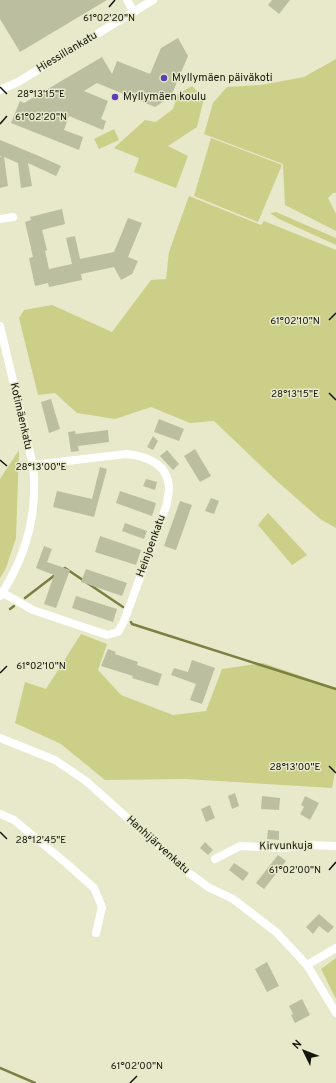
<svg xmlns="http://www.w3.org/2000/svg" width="336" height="1083" viewBox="0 0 336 1083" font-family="Overpass,sans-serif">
  <rect width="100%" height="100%" fill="#e7e9ca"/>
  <!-- green -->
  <g fill="#cccf87">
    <path d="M336 59V193H333L328 198 336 214V231L285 205 283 164 204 134 213 103 227 87 261 85 304 77Z"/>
    <path d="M192 86 204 98 197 127 168 146 188 156 176 188 134 172 139 158 114 148 145 120 156 122 173 109 178 94Z"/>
    <path d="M114 129 119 140 99 149 94 139Z"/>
    <path d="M211 138 282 165 258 222 194 196Z"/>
    <path d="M189 196 261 225 264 221 336 250V528L320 519 278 482 214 421 190 423 151 407 115 419 77 413 55 393 38 395 19 318 24 310 52 305 112 332 151 280 166 279 169 252Z"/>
    <path d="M276 212 336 238V245L279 219 270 213Z"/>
    <path d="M19 450 16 538 6 568 0 578V479Z"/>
    <path d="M268 513 307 555 292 565 258 525Z"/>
    <path d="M81 634 107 644 98 670 121 695 173 715 206 711 222 669 263 663 336 688V766L332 788 185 779 105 780 61 744 15 723 25 682 46 689Z"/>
    <path d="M336 958V999L321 969Z"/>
  </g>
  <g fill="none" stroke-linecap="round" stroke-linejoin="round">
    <!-- stream -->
    <g stroke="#7c7e42" stroke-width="2.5">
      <path d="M62 570 65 568 123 607"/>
      <path d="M25 598 55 575"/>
      <path d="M10 609 14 606"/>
      <path d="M131 622 132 624 336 689"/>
      <path d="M0 1068 35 1083"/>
    </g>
  </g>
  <!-- building -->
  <g fill="#bcbea0">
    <path d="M0 0H107L20 52 0 19Z"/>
    <path d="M272 0H290L279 14 268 5Z"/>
    <path d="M178 38 188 56 169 101 166 100 155 107 97 83 84 91 108 101 101 119 106 121 103 130 69 116 64 130 83 137 79 150 11 123 20 101 24 103 102 57 112 74 117 61 150 74 161 48Z"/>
    <path d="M0 140 39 156 61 166 56 176 28 163 32 186 21 188 18 163 4 157 8 186 0 188V157H2L0 156Z"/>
    <path d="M62 209 65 224 42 230 47 250 45 251 49 269 72 264 66 238 75 236 80 259 114 252 128 218 142 223 128 257 138 261 132 274 121 280 114 267 81 274 82 280 49 287 48 283 35 286 29 258 33 257 25 222 31 220 30 217Z"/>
    <path d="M51 399 60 429 49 433 41 402Z"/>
    <path d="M159 419 184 429 179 441 154 432Z"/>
    <path d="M108 430 109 442 78 446 79 451 71 452 68 432 75 431 76 434Z"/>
    <path d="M153 436 158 441 153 450 147 447Z"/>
    <path d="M195 449 211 476 200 482 184 456Z"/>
    <path d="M167 450 179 464 173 470 160 456Z"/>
    <path d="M100 467 107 469 94 517 53 507 57 491 92 499Z"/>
    <path d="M146 479 157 482 155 490 143 486Z"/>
    <path d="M120 491 156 503 152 516 116 503Z"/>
    <path d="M211 498 219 501 214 514 205 511Z"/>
    <path d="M180 501 192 505 176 550 164 546Z"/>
    <path d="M125 523 147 531 144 539 122 531Z"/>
    <path d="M100 536 141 550 136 565 95 552Z"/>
    <path d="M44 546 52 549 47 562 70 570 56 608 44 604 54 575 36 568Z"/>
    <path d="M86 569 127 583 122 596 81 582Z"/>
    <path d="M76 596 117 609 113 622 72 608Z"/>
    <path d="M108 649 116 652 115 654 138 662 137 665 162 674 158 686 132 678 133 676 101 666Z"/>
    <path d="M192 660 215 668 202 704 190 700 196 684 171 675 174 668 188 672Z"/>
    <path d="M235 793 239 806 232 809 228 796Z"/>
    <path d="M262 796 280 798 279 810 261 809Z"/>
    <path d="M305 796 319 803 310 820 300 814 304 807 301 805Z"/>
    <path d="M210 805 215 818 206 822 201 809Z"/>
    <path d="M268 830 279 831V840L267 839Z"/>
    <path d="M205 842 213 850 208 855 200 848Z"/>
    <path d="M278 855 286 861 264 889 256 883Z"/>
    <path d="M234 863 249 873 243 881 229 870Z"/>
    <path d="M319 914 334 927 328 933 319 926 313 934 306 927Z"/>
    <path d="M267 962 279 986 267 992 255 969Z"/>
    <path d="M302 999 310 1015 295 1023 291 1015 293 1014 289 1006Z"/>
  </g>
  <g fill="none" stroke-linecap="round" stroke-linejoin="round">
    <!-- minor -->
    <g stroke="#fff" stroke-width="8">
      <path d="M127 0 134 12"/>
      <path d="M0 90 18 82 153 0"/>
      <path d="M0 219 13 217"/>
      <path d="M0 326 33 465C38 512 26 557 0 596"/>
      <path d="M3 593 33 610 107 635 118 632 124 621 167 504C167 499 169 493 169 488 168 463 146 456 126 454L33 465"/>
      <path d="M0 738 55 760 86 781 189 873 208 887 233 899 276 932 307 965 336 1013"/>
      <path d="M0 814 14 820 66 863 94 888 102 907 96 933"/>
      <path d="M215 859 240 846 284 848 308 845 336 846"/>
      <path d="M307 965 336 948"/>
    </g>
  </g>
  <!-- ticks -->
  <path fill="none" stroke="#15160b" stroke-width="1.5" d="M109 7 115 0M0 87 7 94M0 124 7 116M329 320 336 313M329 393 336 400M0 460 7 466M0 673 7 666M329 766 336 773M0 832 7 839M329 870 336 862M130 1083 137 1076"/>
  <!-- markers -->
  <g fill="#5d3cb5" stroke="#e7e9ca" stroke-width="1.5">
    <circle cx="164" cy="78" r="4"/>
    <circle cx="115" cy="97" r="4"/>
  </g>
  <g text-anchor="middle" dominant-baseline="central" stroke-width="3" stroke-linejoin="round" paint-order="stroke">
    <!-- street labels -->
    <g font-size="11" fill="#15160b" stroke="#e7e9ca">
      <text transform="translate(67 52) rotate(-31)">Hiessillankatu</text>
      <text transform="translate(21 416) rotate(77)">Kotimäenkatu</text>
      <text transform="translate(151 546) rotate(-70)">Heinjoenkatu</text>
      <text transform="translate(158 845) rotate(42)">Hanhijärvenkatu</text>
      <text transform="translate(286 846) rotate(-1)">Kirvunkuja</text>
    </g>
    <!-- poi labels -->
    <g font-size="11" fill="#15160b" stroke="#e7e9ca" text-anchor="start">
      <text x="172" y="78">Myllymäen päiväkoti</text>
      <text x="123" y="97">Myllymäen koulu</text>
    </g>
  </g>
  <g font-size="10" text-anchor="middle" fill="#15160b" stroke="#e7e9ca" stroke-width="3" stroke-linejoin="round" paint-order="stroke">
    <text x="109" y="21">61°02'20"N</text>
    <text x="41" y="97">28°13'15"E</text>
    <text x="41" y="120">61°02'20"N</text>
    <text x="295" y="324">61°02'10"N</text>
    <text x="295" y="397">28°13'15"E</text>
    <text x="41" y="470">28°13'00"E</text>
    <text x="41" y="669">61°02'10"N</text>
    <text x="295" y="770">28°13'00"E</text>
    <text x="41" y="843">28°12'45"E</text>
    <text x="295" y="873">61°02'00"N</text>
    <text x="137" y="1069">61°02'00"N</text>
  </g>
  <!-- north arrow -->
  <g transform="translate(304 1051) rotate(313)" stroke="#e7e9ca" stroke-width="3" paint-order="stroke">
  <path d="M0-3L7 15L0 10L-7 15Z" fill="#15160b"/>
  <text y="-6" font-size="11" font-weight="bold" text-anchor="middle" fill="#15160b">N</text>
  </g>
</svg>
